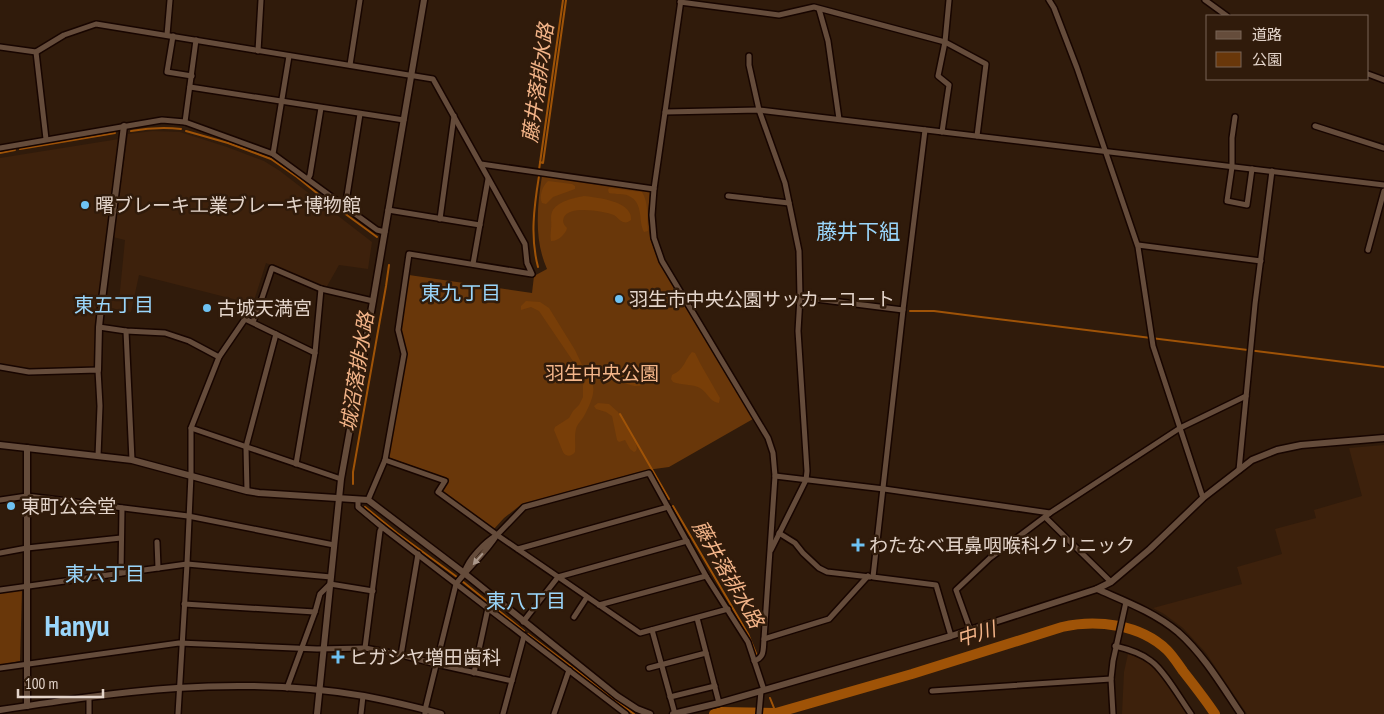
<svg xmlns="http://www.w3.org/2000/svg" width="1384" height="714" viewBox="0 0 1384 714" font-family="'PT Sans Narrow','Noto Sans JP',sans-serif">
  <rect width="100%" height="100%" fill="#301b0b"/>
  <!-- built -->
  <g fill="#3d210c">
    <path d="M153 131 180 132 227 147 264 161 280 171 372 242 368 269 339 265 326 288 266 263 253 304 139 275 131 312 105 307 107 299H119L120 291 125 240 113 237 128 134Z"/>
    <path d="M119 139 98 308 96 368 28 369 0 364V158Z"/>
    <path d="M1384 445V714H1247L1206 653 1183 628 1164 614 1153 608 1242 584 1237 567 1282 554 1275 529 1316 518 1314 510 1362 496 1349 448Z"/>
    <path d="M1128 654 1144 659 1152 664 1159 672 1187 714H1122L1124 672Z"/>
  </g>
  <!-- green -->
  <g fill="#69370a">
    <path d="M542 176 650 191 648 215 650 238 659 262 753 419 669 467 647 470 522 504 504 518 494 529 441 491 449 479 387 457 406 355 401 330 409 275 532 293 534 276 547 269C534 240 537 206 542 176Z"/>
    <path d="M22 589 20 661 0 665V592Z"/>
  </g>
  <!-- forest -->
  <g fill="#783e08">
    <path d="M548 181 572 184 575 186V189L553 197 546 204 542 203C539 197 542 186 548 181Z"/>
    <path d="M609 188 642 192C649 203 647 219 648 231L644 232C638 221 644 203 629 196 623 193 616 195 609 193L608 190Z"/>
    <path d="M584 196C595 197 624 201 629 212 631 214 631 218 631 220 628 222 627 223 623 222 620 221 617 217 614 215 604 211 570 205 564 217 562 222 564 225 567 228 566 234 557 242 551 241 550 236 551 233 551 229 552 223 550 217 552 212 557 201 574 198 584 196Z"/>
    <path d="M526 301 540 302 549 308 575 350 584 369V373L581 374 577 367 539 311 531 307 521 310V306Z"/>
    <path d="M692 352 695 353 701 365 720 398 719 403C710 402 708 393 700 388 693 384 681 385 673 382L671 379 672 375C685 369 684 361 692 352Z"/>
    <path d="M611 370C618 369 624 375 632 376 638 377 643 374 648 378V381C636 393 626 380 612 381L609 375Z"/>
    <path d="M587 379H590C598 389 590 405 584 416 582 420 577 424 576 429 574 436 576 445 575 452 571 457 566 457 563 452L554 430 555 427 569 418 573 411 579 405 583 397V385Z"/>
    <path d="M598 403 609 404 618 412 636 444 637 448 636 451 634 452 630 449 625 440 619 442 617 440 612 416 606 412 596 409 594 406Z"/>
  </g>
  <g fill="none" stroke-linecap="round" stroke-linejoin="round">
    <!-- stream -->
    <g stroke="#9f5307" stroke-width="2">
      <path d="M131 131C148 128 164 127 181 129"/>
      <path d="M186 131 228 143 271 159 297 177 318 194 377 237"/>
      <path d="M20 149 115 133"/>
      <path d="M0 153 15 150"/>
      <path d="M540 162 543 163 566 0"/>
      <path d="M539 170 563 0"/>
      <path d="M538 267C530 237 534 207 539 176"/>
      <path d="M910 311H934L981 317 1384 367"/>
      <path d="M620 414 669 499"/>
      <path d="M353 484V472L386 286 389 265"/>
      <path d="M673 506 748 634 757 656"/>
      <path d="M365 507 397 533 457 577"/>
      <path d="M462 581 524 631"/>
      <path d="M528 634 634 714"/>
      <path d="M770 698 776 713"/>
    </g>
    <!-- river -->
    <path stroke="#9f5307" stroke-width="10" d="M714 714 721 712 776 713 912 674 1062 627C1096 619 1140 624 1167 650 1173 656 1178 664 1183 671 1194 685 1205 699 1215 714"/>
    <!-- minor casing -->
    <g stroke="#170500" stroke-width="8">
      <g id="minor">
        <path d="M681 0 654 189 652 215 654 238 662 261 768 438 773 453 775 476 764 639C763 650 765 657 754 661"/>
        <path d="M1049 0 1054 8 1077 68 1138 247 1153 346 1203 498"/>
        <path d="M1205 0 1227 16"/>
        <path d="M680 2 779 15 814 7 945 42 986 64 977 136"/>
        <path d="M819 9 828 41 839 119"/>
        <path d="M167 35 170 0"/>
        <path d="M173 36 167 72 192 76"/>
        <path d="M0 47 36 52 64 35 96 24 433 79 525 244 527 263 532 274 409 254 398 330 404 354 385 460 368 500"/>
        <path d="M258 51 261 0"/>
        <path d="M36 52 46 139"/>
        <path d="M749 56V65L759 110 785 183 799 251 800 297 798 331 807 471 806 480 771 550"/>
        <path d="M350 65 360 0"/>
        <path d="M1368 74 1384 80"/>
        <path d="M190 87 404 120"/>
        <path d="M665 112 759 110 1384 185"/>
        <path d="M1235 117 1232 138V167L1227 201 1247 205 1252 169"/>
        <path d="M185 122 196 40"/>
        <path d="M1315 126 1384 148"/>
        <path d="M925 130 903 310 873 577 936 585 951 636"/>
        <path d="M942 132 949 85 938 76 945 42 949 0"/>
        <path d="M0 148 162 120 185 122 273 154 377 230 385 232"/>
        <path d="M273 154 289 56"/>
        <path d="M481 164 654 189"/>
        <path d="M308 179 310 175 321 108"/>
        <path d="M728 196 789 203"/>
        <path d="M343 205 346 202 360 114"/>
        <path d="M388 210 480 225"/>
        <path d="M440 219 454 116"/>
        <path d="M1138 245 1261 261"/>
        <path d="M1368 250 1384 191"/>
        <path d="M473 264 488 179"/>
        <path d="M800 297 903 310"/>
        <path d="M253 322 262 298 272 268 321 289 373 301"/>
        <path d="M99 327 126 331 165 333 189 341 219 357"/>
        <path d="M126 331 132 460"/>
        <path d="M0 367 29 372 98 370 100 406 98 456"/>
        <path d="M191 428 341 479"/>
        <path d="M385 460 445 481 438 492 497 535 640 633 728 609"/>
        <path d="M296 464 315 353 321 289"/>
        <path d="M1239 470 1255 304 1272 171"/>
        <path d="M775 476 884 489 1050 513 990 558 956 590 970 629"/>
        <path d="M247 491 246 447 276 334"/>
        <path d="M0 500 27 496 188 516 334 545"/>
        <path d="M358 500V507L382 527 380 531 365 648"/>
        <path d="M1050 513 1180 428 1246 396"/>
        <path d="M1045 517 1111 582"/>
        <path d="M382 527 524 636 503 714"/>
        <path d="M779 533 795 543 803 553 819 568 827 572 870 577"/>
        <path d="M497 535 524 507 649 473 706 576 748 642 764 690"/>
        <path d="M157 542 158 568"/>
        <path d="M518 549 668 507"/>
        <path d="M0 553 27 548 121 538"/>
        <path d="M121 573 122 508"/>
        <path d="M0 590 187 564 331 577"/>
        <path d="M184 604 315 612"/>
        <path d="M599 605 706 576"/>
        <path d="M574 617 587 597"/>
        <path d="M697 618 719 703"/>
        <path d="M523 622 558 577 687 541"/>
        <path d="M652 630 675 714"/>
        <path d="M524 636 626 714"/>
        <path d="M764 639 829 619 868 576"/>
        <path d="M1115 646C1128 649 1141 653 1151 661 1164 670 1181 700 1191 714"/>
        <path d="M401 655 418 554"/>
        <path d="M0 668 179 643 317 649 365 648 401 655 436 664 512 681"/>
        <path d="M649 668 706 653"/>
        <path d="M474 673 488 608"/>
        <path d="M287 688 315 612 320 594 330 584 373 591"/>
        <path d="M932 691 1111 679"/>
        <path d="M670 697 715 686"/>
        <path d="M89 714V697"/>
        <path d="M178 714 187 564 191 475V428L219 357 245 319 315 353"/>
        <path d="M361 714 363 696"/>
        <path d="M425 714V710L456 584C469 567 486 553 497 535 485 542 468 559 464 573"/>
        <path d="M554 714 569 670"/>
        <path d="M759 714 761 691"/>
        <path d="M1113 714 1111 679 1113 661 1126 602"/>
      </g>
    </g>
    <!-- tertiary casing -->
    <g stroke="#170500" stroke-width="9">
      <g id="tertiary">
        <path d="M98 370 99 327 101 308 124 126"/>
        <path d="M0 445 132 460 247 491 259 493 368 500 464 573 617 696 637 709 650 714"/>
        <path d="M1097 589C1124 601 1154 612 1178 632 1204 655 1222 686 1241 714"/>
        <path d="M27 706V448"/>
        <path d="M0 710C59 701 118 692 177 688 237 684 305 686 364 696 390 701 416 707 441 714"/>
        <path d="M317 714 341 479 373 301 424 0"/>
        <path d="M673 714 719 703 951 636 1097 589 1111 582 1150 549 1203 498 1252 460 1277 450 1301 445 1384 438"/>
      </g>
    </g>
    <!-- minor -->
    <use href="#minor" stroke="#654c3b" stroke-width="5"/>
    <!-- tertiary -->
    <use href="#tertiary" stroke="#654c3b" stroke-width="6"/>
  </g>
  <!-- one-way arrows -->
  <defs><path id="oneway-solid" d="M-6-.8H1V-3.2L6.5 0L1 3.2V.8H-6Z" transform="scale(1.25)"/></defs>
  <use fill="#aa978a" href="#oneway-solid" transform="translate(478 559) rotate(131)"/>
  <!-- markers -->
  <g fill="#6ec2f3" stroke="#301b0b" stroke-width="2">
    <circle cx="85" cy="205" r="5"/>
    <circle cx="619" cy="299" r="5"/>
    <circle cx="207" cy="308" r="5"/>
    <circle cx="11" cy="506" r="5"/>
    <path d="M855.5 537.5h5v5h5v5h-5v5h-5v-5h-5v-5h5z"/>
    <path d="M335.5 649.5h5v5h5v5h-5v5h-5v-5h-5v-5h5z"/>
  </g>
  <g text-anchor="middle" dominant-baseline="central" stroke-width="5" stroke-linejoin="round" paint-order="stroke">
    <!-- poi labels -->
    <g font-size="19" fill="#e3d4ca" stroke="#301b0b" text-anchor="start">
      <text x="95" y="205">曙ブレーキ工業ブレーキ博物館</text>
      <text x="629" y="299">羽生市中央公園サッカーコート</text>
      <text x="217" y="308">古城天満宮</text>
      <text x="21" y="506">東町公会堂</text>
      <text x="869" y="545">わたなべ耳鼻咽喉科クリニック</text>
      <text x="349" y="657">ヒガシヤ増田歯科</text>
    </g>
    <!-- park labels -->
    <g font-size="19" fill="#f4b68a" stroke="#301b0b">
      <text x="602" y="373">羽生中央公園</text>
    </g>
    <!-- water labels -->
    <g font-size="20" font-style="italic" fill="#f3b488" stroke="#301b0b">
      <text transform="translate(538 83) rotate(-82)">藤井落排水路</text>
      <text transform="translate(357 372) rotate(-81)">城沼落排水路</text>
      <text transform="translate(728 574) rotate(60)">藤井落排水路</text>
      <text transform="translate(976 634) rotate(-17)">中川</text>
    </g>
    <!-- neighbourhood labels -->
    <g font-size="20" fill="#9ad6fb" stroke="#301b0b">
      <text x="461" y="293">東九丁目</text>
      <text x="114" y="305">東五丁目</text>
      <text x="105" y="574">東六丁目</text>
      <text x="526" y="601">東八丁目</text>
    </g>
    <!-- quarter labels -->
    <g font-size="21" fill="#9ad6fb" stroke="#301b0b">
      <text x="858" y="231">藤井下組</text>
    </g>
    <!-- town labels -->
    <g font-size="29" font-weight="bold" fill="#9ad6fb" stroke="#301b0b">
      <text x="77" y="625">Hanyu</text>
    </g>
  </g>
  <!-- legend -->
  <rect x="1206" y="15" width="162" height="65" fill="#301b0b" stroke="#786557"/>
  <rect x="1216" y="31" width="25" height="8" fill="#654c3b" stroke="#786557"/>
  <text x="1252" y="40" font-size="15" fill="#e3d4ca">道路</text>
  <rect x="1216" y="52" width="25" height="15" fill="#69370a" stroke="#786557"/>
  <text x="1252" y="65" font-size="15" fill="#e3d4ca">公園</text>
  <!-- scale -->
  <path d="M18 689v8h85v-8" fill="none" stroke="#e3d4ca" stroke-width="2.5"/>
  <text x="25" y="689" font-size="15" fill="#e3d4ca" stroke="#301b0b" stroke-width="4" paint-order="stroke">100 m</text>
</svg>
